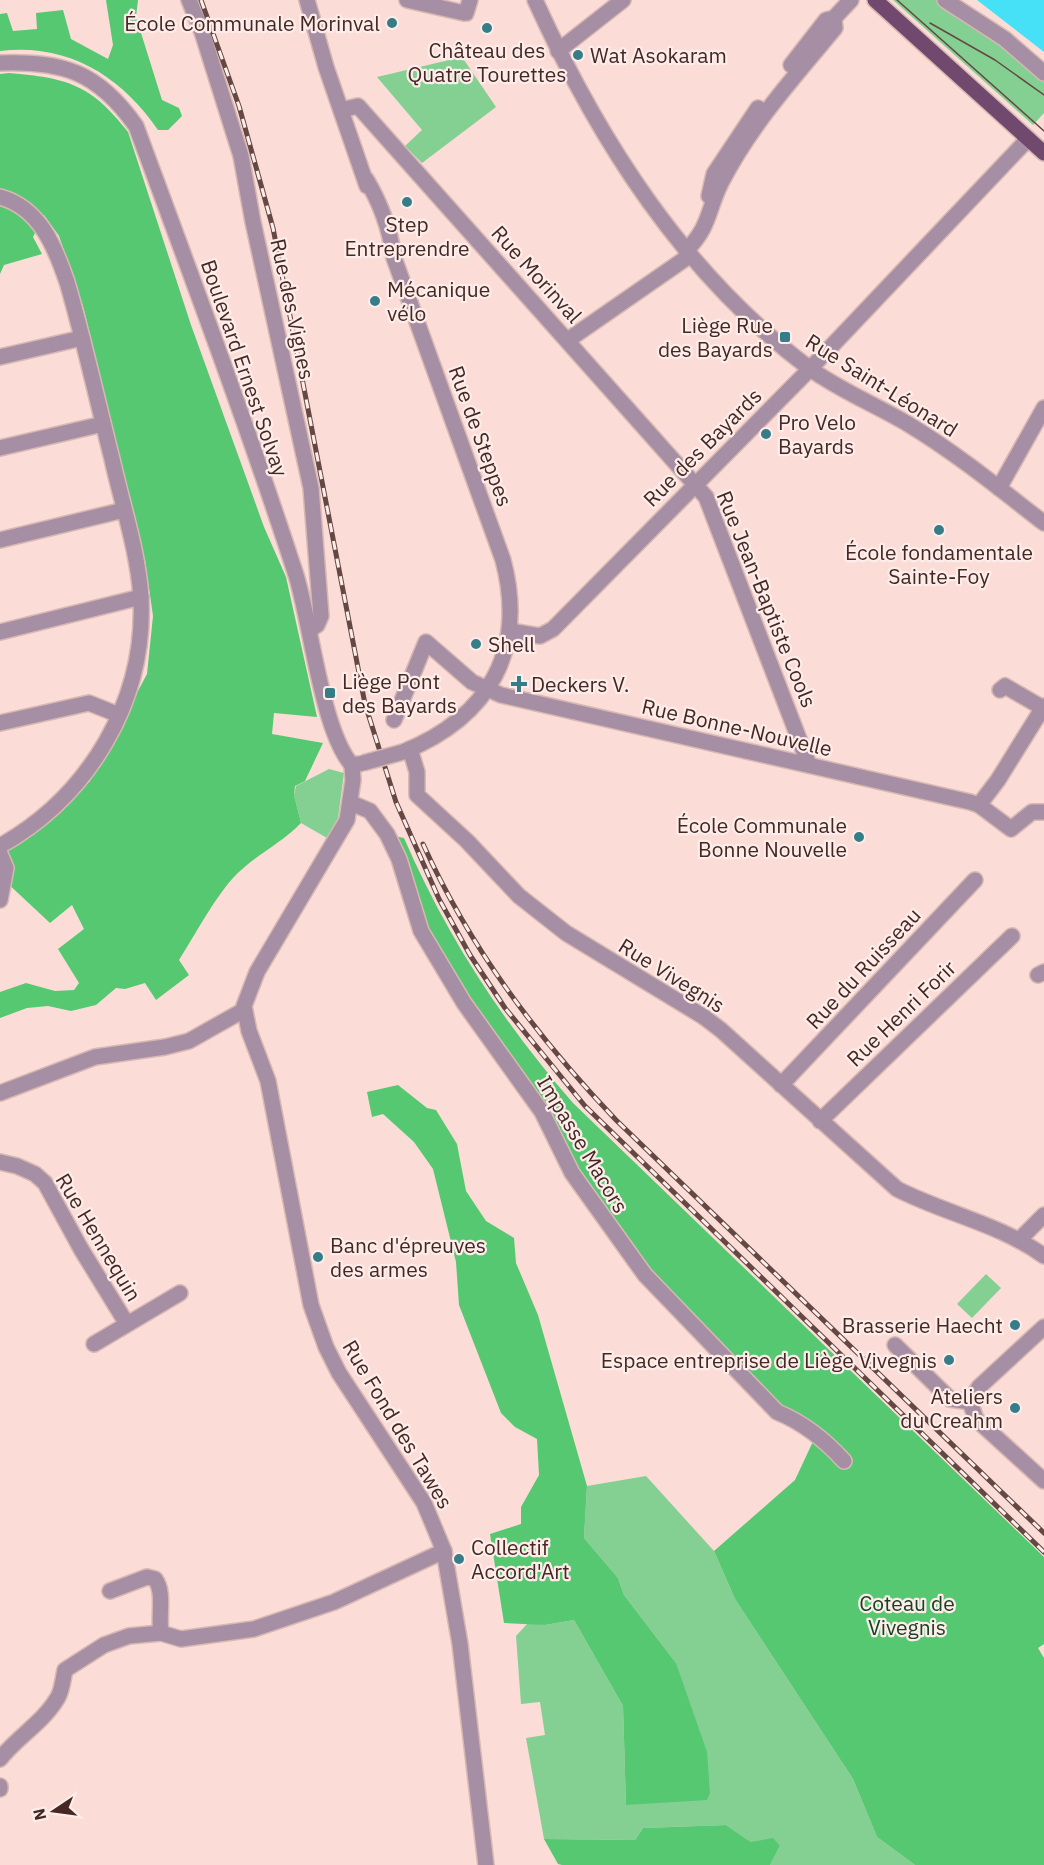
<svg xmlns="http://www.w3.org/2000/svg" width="1044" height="1865" viewBox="0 0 1044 1865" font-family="'IBM Plex Sans',sans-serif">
  <rect width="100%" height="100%" fill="#fbdcd6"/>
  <!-- green -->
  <g fill="#84d092">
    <path d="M893 0H936L980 27 1044 79V113L1033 125Z"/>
    <path d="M462 57 496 107 422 163 405 146 422 130 377 77Z"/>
    <path d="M329 769 344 773 338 818 327 838 301 823 294 795 296 786Z"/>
    <path d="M986 1274 1001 1288 972 1318 957 1304Z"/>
    <path d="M646 1476 714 1551 735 1599 853 1779 877 1837 915 1865H770L780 1846 751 1842 726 1825 643 1828 635 1840 544 1839 526 1738 545 1735 540 1702 521 1704 516 1636 528 1623 545 1625 574 1620 623 1706 626 1805 676 1663 624 1595 618 1578 584 1538 587 1486Z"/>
  </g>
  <!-- forest -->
  <g fill="#56c872">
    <path d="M106 0H138L136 17 162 100 179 108 182 116 168 130H158C121 76 68 43 0 51V14L7 13 13 31 37 29 36 13 63 10 71 39 108 59 113 45Z"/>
    <path d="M9 73C67 78 91 84 128 132L191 325 264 527 286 577 317 717 274 713 272 734 323 743 305 781 295 786 294 795 301 823C281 844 253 856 233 878 214 899 195 935 179 960L189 975 156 1000 145 983 125 989 116 988 96 1005 71 1011 48 1006 27 1008 0 1018V992L26 983 55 991 74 990 79 983 58 949 84 929 72 905 50 923 4 880 0 855 50 822 90 781 147 674 153 616 145 560 83 306 59 236 44 215 33 237 42 254 4 265 0 274V74Z"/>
    <path d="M394 836 404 838C446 935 503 1023 573 1103L1044 1557V1644L1038 1648 1044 1658V1865H915L877 1837 853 1779 735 1599 714 1551 795 1480 816 1435 777 1412 646 1266 608 1216 426 929Z"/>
    <path d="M398 1085 427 1108 436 1110 457 1144 466 1191 486 1221 514 1238 516 1263 538 1315 587 1486 584 1538 618 1578 624 1595 676 1663 707 1752 710 1793 707 1800 626 1805 623 1706 574 1620 545 1625 504 1623 490 1534 521 1524V1507L539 1475 537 1439 515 1427 501 1413 459 1305 456 1262 433 1169 414 1142 383 1114 372 1117 367 1092Z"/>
    <path d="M726 1825 751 1842 773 1838 780 1846 770 1865H562L558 1864 544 1839 635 1840 643 1828Z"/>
  </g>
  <!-- water -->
  <path fill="#46e1f7" d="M977 0H1044V52Z"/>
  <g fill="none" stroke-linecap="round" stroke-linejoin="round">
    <!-- minor casing -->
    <g stroke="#d7b8b2" stroke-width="18">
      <g id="minor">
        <path d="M189 0 202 32 241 156 253 222 311 488 321 616 317 625 310 630"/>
        <path d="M307 0 326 67 367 186"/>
        <path d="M407 0 464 13H466L470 0"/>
        <path d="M535 0C599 141 683 273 809 368 839 390 876 405 908 424 956 453 1000 489 1044 523"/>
        <path d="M945 0 1005 39 1044 73"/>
        <path d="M558 51 623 0"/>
        <path d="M0 63C64 61 98 72 136 126 191 275 247 424 296 575 311 623 322 732 352 765L359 764"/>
        <path d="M791 65 826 20 834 18 851 0"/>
        <path d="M341 110 358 106 706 497 809 765"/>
        <path d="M366 179C381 204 390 229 394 258L503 560C527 651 489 717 403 752"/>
        <path d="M709 196 714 174 758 108"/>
        <path d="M0 197C40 208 55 247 67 282 84 340 97 400 112 459 122 504 138 551 141 598 146 701 89 796 0 846"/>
        <path d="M686 251C711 225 707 211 721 183 750 126 794 77 835 28L834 18"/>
        <path d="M568 340 689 256"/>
        <path d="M0 357 82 338"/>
        <path d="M0 448 103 424"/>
        <path d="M999 488 1044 408"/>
        <path d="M0 540 124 510"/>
        <path d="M510 631 540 636 553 629 808 371 1028 139"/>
        <path d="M0 632 141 597"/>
        <path d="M1000 690 1005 686 1043 708"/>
        <path d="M394 720 426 642 472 682 501 695 970 802 979 805 1011 829 1032 812H1044"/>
        <path d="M0 723 89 703 119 715"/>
        <path d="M410 749 417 772V795L467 841 519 896 566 933 704 1017 721 1030 897 1189C946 1214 1000 1224 1044 1256"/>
        <path d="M352 765 353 780 347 820 257 972 244 1006 249 1031 268 1081 311 1305 326 1347 339 1373 424 1503 444 1551 460 1644 486 1865"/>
        <path d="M351 803 370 811 387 834 399 859 421 931 464 1003 542 1112 572 1173 645 1275 777 1412C804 1423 825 1440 844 1461"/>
        <path d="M979 805 998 780 1044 706"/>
        <path d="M0 854 6 868 0 900"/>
        <path d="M1038 975 1044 972"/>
        <path d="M781 1085 975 880"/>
        <path d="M0 1093 95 1057 165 1047 189 1041 244 1010"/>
        <path d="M820 1121 1012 936"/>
        <path d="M0 1162 17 1166 35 1174 45 1183 81 1249 127 1324"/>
        <path d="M1020 1239 1044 1215"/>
        <path d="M94 1344 180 1293"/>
        <path d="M895 1345 950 1399 970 1402"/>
        <path d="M970 1402 976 1419 1044 1481"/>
        <path d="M970 1402 979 1387 1044 1327"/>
        <path d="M110 1591 147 1577 155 1579C165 1592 158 1616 161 1633"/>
        <path d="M0 1759C17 1737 44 1722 58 1697 62 1690 63 1679 65 1670L104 1645 129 1636 161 1633 181 1639 254 1629 334 1602 444 1551"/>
        <path d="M0 1786V1789"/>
      </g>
    </g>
    <!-- major casing -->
    <g stroke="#d7b8b2" stroke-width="18">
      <path id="major" d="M875 0 1044 153"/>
    </g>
    <!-- minor -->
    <use href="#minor" stroke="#a68fa4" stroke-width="15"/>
    <!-- major -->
    <use href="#major" stroke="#71496f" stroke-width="15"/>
    <!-- tram -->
    <g stroke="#654843" stroke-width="1.5">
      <path d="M897 0 1044 131"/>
      <path d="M930 23 995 60 1044 95"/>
    </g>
    <!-- rail casing -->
    <g stroke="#654843" stroke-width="5">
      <g id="rail">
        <path d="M201 0 239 106 273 228 365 704 396 802 439 899 470 955 505 1008 585 1106 1044 1552"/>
        <path d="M423 844C470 948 537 1037 616 1120L1044 1533"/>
      </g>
    </g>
    <!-- rail -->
    <use href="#rail" stroke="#fdedea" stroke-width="3" stroke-dasharray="9" stroke-linecap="butt"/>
    <!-- minor-bridge casing -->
    <g stroke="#d7b8b2" stroke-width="18" stroke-linecap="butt">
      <path id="minor-bridge" d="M363 763 403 752"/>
    </g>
    <!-- minor-bridge -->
    <use href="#minor-bridge" stroke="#a68fa4" stroke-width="15"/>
  </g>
  <!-- markers -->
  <g fill="#367d88" stroke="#fdedea" stroke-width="2">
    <circle cx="392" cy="23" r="6"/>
    <circle cx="487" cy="28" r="6"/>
    <circle cx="578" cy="55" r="6"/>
    <circle cx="407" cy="202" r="6"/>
    <circle cx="375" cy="301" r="6"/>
    <rect x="779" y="331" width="12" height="12" rx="3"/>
    <circle cx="766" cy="434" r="6"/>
    <circle cx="939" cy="530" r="6"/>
    <circle cx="476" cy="644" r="6"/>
    <path d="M516 675h6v6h6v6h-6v6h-6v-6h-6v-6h6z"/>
    <rect x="324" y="687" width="12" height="12" rx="3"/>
    <circle cx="859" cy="837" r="6"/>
    <circle cx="318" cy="1257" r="6"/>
    <circle cx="1015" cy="1325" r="6"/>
    <circle cx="949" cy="1360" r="6"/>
    <circle cx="1015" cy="1408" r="6"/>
    <circle cx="459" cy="1559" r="6"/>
  </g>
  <g text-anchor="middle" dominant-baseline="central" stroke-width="4.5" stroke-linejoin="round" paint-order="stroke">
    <!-- poi labels -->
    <g font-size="21" fill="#452823" stroke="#fdedea" text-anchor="start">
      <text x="380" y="23" text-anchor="end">École Communale Morinval</text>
      <text x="487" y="50" text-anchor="middle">Château des<tspan x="487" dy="24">Quatre Tourettes</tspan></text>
      <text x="590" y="55">Wat Asokaram</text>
      <text x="407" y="224" text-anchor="middle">Step<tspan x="407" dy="24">Entreprendre</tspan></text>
      <text x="387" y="289">Mécanique<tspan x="387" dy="24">vélo</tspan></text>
      <text x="773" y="325" text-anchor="end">Liège Rue<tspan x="773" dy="24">des Bayards</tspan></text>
      <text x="778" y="422">Pro Velo<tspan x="778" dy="24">Bayards</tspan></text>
      <text x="939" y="552" text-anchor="middle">École fondamentale<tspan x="939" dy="24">Sainte-Foy</tspan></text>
      <text x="488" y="644">Shell</text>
      <text x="342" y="681">Liège Pont<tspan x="342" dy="24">des Bayards</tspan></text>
      <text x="531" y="684">Deckers V.</text>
      <text x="847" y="825" text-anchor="end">École Communale<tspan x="847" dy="24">Bonne Nouvelle</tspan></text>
      <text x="330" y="1245">Banc d'épreuves<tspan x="330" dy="24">des armes</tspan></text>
      <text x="1003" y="1325" text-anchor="end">Brasserie Haecht</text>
      <text x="937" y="1360" text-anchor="end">Espace entreprise de Liège Vivegnis</text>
      <text x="1003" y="1396" text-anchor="end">Ateliers<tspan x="1003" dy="24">du Creahm</tspan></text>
      <text x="471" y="1547">Collectif<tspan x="471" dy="24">Accord'Art</tspan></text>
    </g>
    <!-- street labels -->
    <g font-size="21" fill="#452823" stroke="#fdedea">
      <text transform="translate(537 274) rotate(48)">Rue Morinval</text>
      <text transform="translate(293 309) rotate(78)">Rue des Vignes</text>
      <text transform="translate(245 368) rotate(71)">Boulevard Ernest Solvay</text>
      <text transform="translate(882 385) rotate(32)">Rue Saint-Léonard</text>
      <text transform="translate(481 436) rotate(70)">Rue de Steppes</text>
      <text transform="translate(702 447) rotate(-45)">Rue des Bayards</text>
      <text transform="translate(767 599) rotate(68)">Rue Jean-Baptiste Cools</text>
      <text transform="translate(737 727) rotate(13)">Rue Bonne-Nouvelle</text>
      <text transform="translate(863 968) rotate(-47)">Rue du Ruisseau</text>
      <text transform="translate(672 975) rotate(32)">Rue Vivegnis</text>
      <text transform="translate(901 1013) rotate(-44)">Rue Henri Forir</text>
      <text transform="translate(583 1144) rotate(59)">Impasse Macors</text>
      <text transform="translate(99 1237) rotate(59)">Rue Hennequin</text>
      <text transform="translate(398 1424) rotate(59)">Rue Fond des Tawes</text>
    </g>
    <!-- park labels -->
    <g font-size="21" fill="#154220" stroke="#fdedea">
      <text x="907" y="1603">Coteau de<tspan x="907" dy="24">Vivegnis</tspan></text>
    </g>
  </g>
  <!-- north arrow -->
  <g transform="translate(54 1811) rotate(257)" stroke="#fdedea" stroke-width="4.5" paint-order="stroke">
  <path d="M0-4.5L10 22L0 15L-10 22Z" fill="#452823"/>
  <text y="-9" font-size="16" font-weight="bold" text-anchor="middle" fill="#452823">N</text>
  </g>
</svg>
